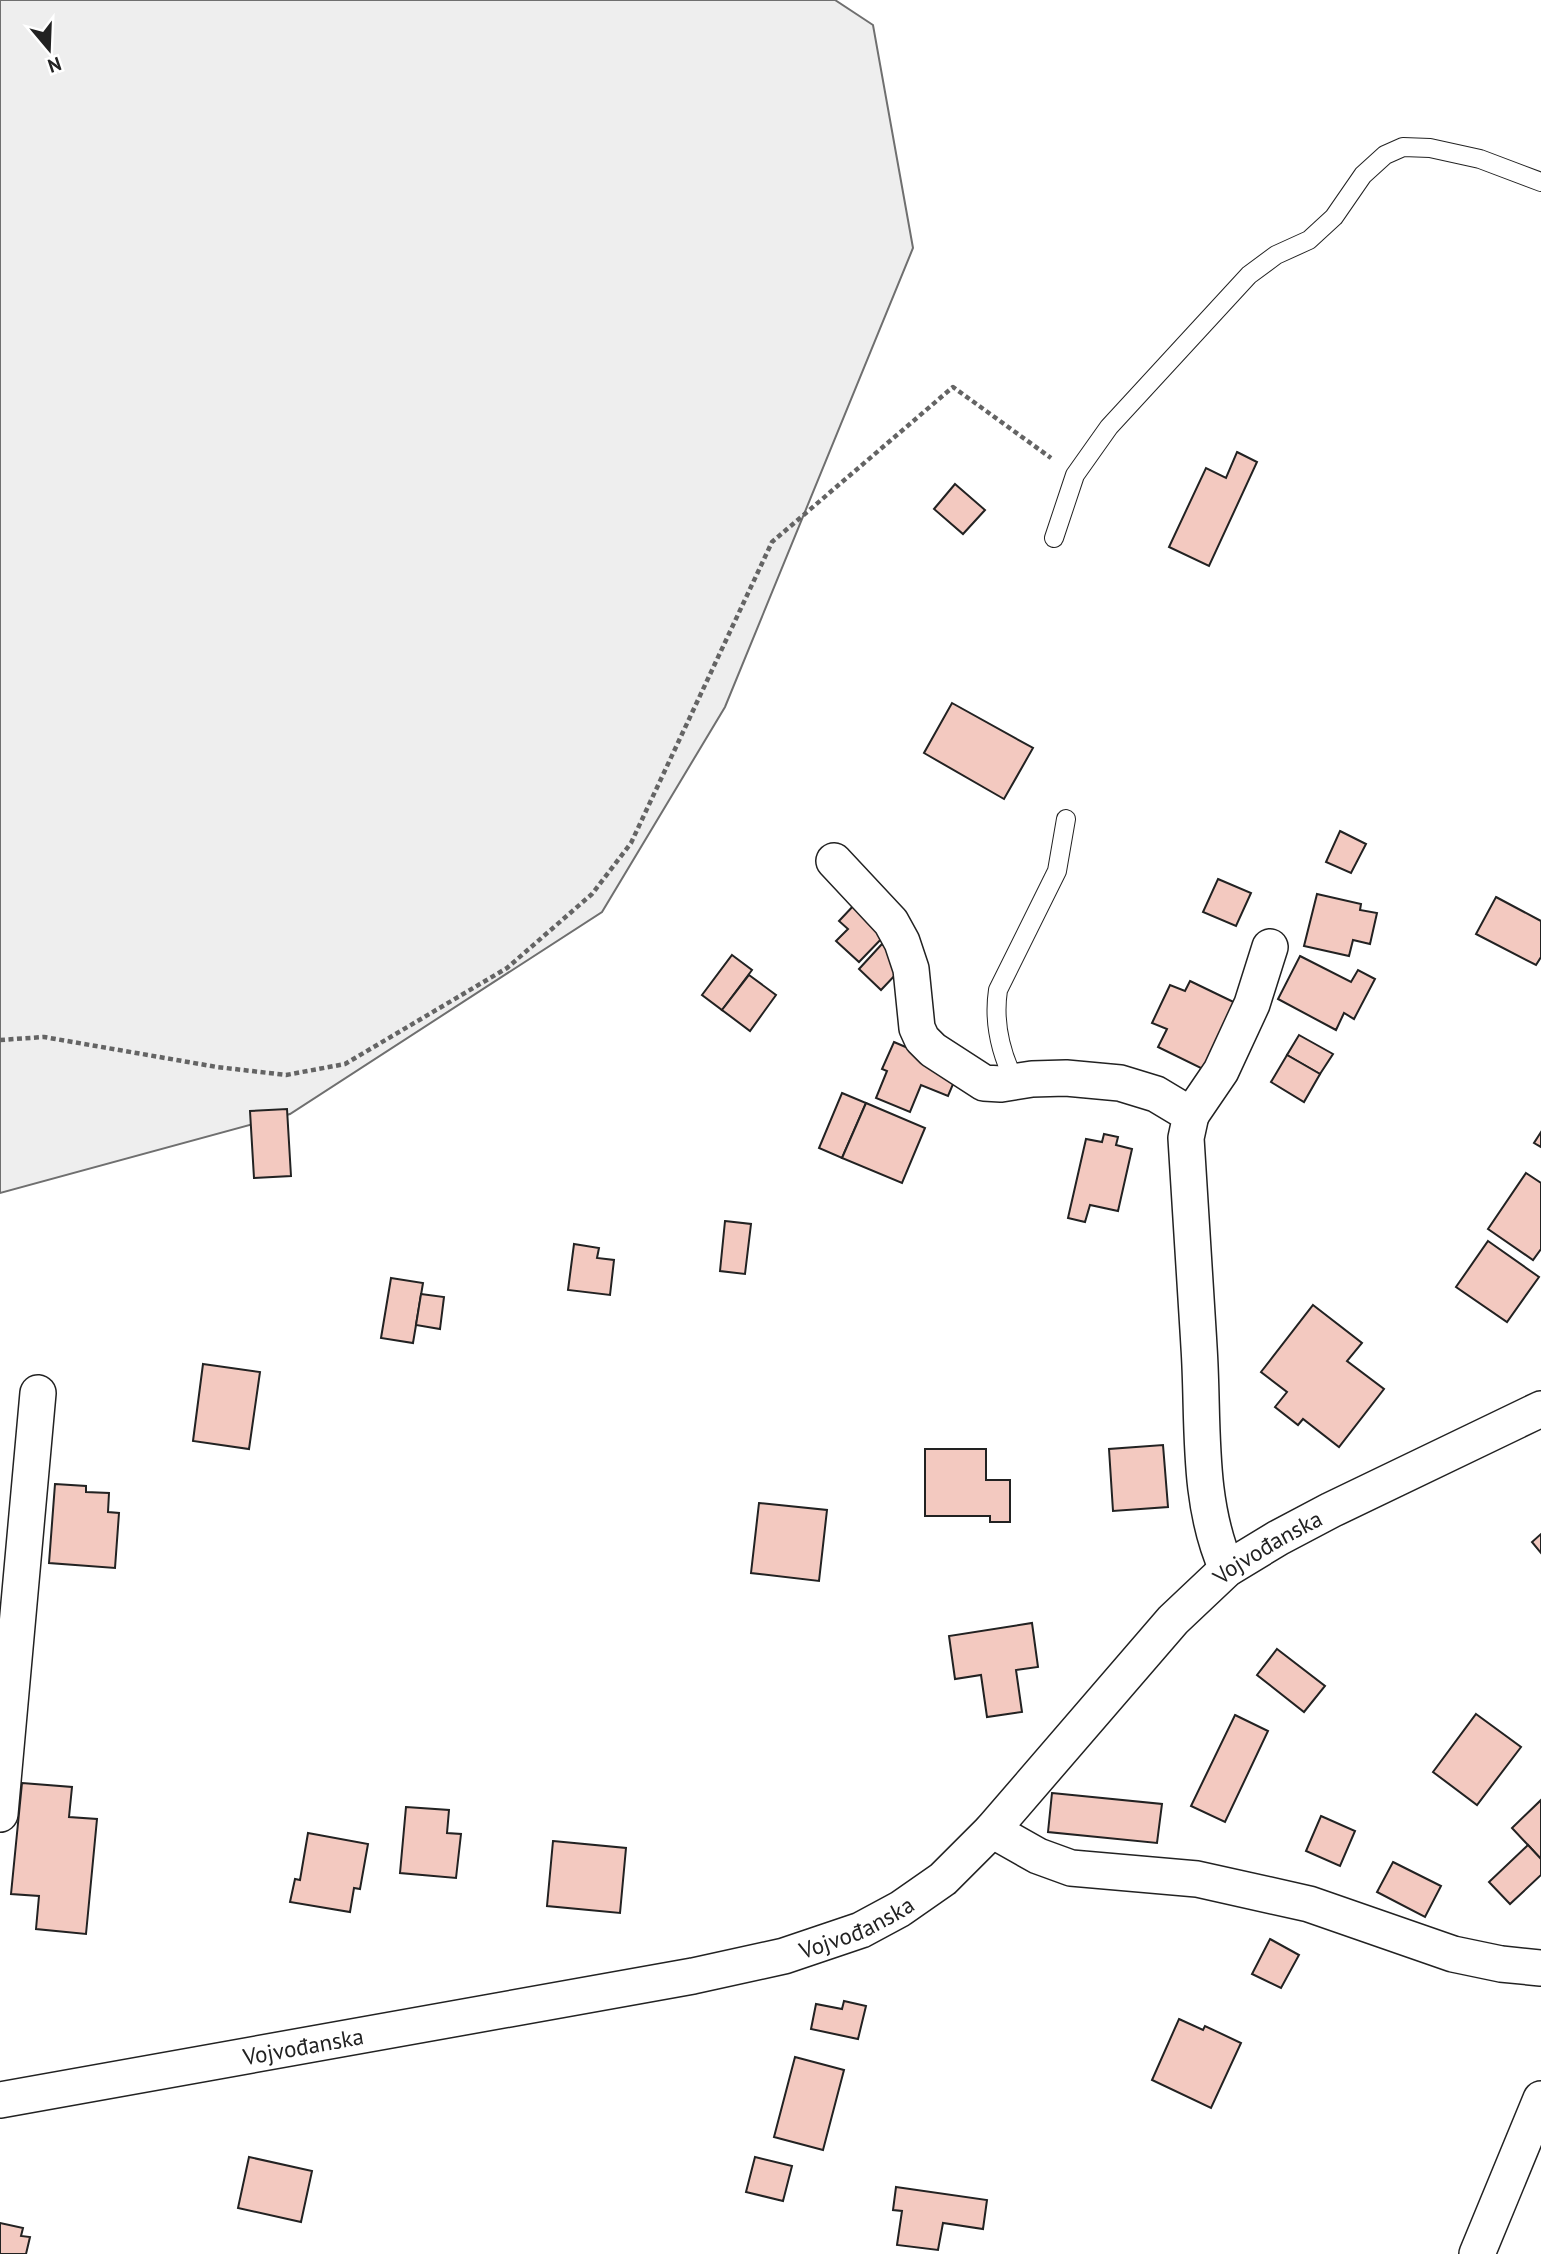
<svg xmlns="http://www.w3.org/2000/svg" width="1541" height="2254" viewBox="0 0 1541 2254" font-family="'PT Sans',sans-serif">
  <rect width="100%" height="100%" fill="#fff"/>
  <!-- green -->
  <path fill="#eee" stroke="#6f6f6f" stroke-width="2" d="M0 0H835L873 25 913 248 725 707 602 912 290 1114 0 1193Z"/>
  <!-- building -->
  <g fill="#f3c9c0" stroke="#222" stroke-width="2">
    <path d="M1237 452 1257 462 1209 566 1169 547 1206 468 1226 478Z"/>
    <path d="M955 484 985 510 963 534 934 509Z"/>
    <path d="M952 703 1033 748 1004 799 924 753Z"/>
    <path d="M1340 831 1366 844 1351 873 1326 862Z"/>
    <path d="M1218 879 1251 893 1236 926 1203 912Z"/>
    <path d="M1317 894 1361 904 1360 910 1377 913 1370 944 1353 940 1349 956 1304 946Z"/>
    <path d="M1496 897 1541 921V957L1536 965 1476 934Z"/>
    <path d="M856 903 887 933 859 962 836 941 848 929 839 921Z"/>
    <path d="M882 944 897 957 891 963 899 971 881 990 859 969Z"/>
    <path d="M732 955 752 970 722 1010 702 995Z"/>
    <path d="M1300 956 1351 982 1358 970 1375 979 1354 1019 1344 1013 1336 1030 1278 999Z"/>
    <path d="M749 975 776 995 750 1031 722 1010Z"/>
    <path d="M1190 981 1246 1008 1213 1074 1158 1047 1167 1029 1152 1023 1170 985 1185 991Z"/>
    <path d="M1299 1035 1333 1054 1320 1074 1287 1055Z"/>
    <path d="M894 1042 959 1070 948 1096 921 1085 910 1112 876 1098 887 1071 882 1069Z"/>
    <path d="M1287 1055 1320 1074 1304 1102 1271 1082Z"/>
    <path d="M842 1093 866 1103 842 1158 819 1148Z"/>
    <path d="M866 1103 925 1128 902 1183 842 1158Z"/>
    <path d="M287 1109 291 1176 254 1178 250 1111Z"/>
    <path d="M1541 1132V1147L1534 1143Z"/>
    <path d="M1104 1134 1118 1137 1116 1145 1132 1149 1118 1211 1090 1205 1085 1222 1068 1218 1086 1139 1102 1142Z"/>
    <path d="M1526 1173 1541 1183V1249L1533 1260 1488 1229Z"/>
    <path d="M725 1221 751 1224 745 1274 720 1271Z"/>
    <path d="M1488 1241 1539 1277 1507 1322 1456 1287Z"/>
    <path d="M574 1244 599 1248 597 1258 614 1260 610 1295 568 1290Z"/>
    <path d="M391 1278 423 1283 413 1343 381 1338Z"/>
    <path d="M421 1294 444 1297 440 1329 416 1325Z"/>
    <path d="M1313 1305 1362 1343 1347 1361 1384 1389 1339 1447 1303 1419 1298 1425 1275 1407 1287 1392 1261 1372Z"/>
    <path d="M203 1364 260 1372 249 1449 193 1441Z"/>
    <path d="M1163 1445 1168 1507 1113 1511 1109 1449Z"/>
    <path d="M925 1449H986V1480H1010V1522H990V1516H925Z"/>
    <path d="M55 1484 86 1486V1492L109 1493 108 1512 119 1513 115 1568 49 1563Z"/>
    <path d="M759 1503 827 1510 819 1581 751 1573Z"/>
    <path d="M1541 1534V1553L1532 1542Z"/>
    <path d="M1032 1623 1038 1667 1016 1670 1022 1712 987 1717 981 1675 955 1679 949 1636Z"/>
    <path d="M1277 1649 1325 1686 1304 1712 1257 1675Z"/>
    <path d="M1476 1714 1521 1747 1477 1805 1433 1772Z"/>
    <path d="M1235 1715 1268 1731 1225 1822 1191 1806Z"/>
    <path d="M22 1783 72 1787 69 1817 97 1819 86 1934 36 1929 39 1896 11 1894Z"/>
    <path d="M1052 1793 1162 1804 1157 1843 1048 1832Z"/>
    <path d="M1541 1800V1859L1512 1828Z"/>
    <path d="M406 1807 449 1810 447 1833 461 1834 456 1878 400 1873Z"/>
    <path d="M1321 1816 1355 1831 1340 1866 1306 1851Z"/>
    <path d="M308 1833 368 1844 360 1889 354 1888 350 1912 290 1902 295 1879 300 1880Z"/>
    <path d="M553 1841 626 1848 620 1913 547 1906Z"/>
    <path d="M1528 1845 1541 1859V1875L1510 1904 1489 1882Z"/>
    <path d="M1393 1862 1441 1886 1425 1917 1377 1892Z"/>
    <path d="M1270 1939 1299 1955 1281 1988 1252 1974Z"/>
    <path d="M844 2001 866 2006 858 2039 811 2029 816 2004 842 2009Z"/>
    <path d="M1179 2019 1203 2030 1205 2026 1241 2043 1211 2108 1152 2080Z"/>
    <path d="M795 2057 844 2070 823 2150 774 2137Z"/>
    <path d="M249 2157 312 2171 301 2222 238 2208Z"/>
    <path d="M755 2157 792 2166 783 2201 746 2192Z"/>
    <path d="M896 2187 987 2200 983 2229 943 2223 938 2250 897 2245 902 2211 893 2210Z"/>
    <path d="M0 2223 23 2228 21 2236 30 2237 26 2254H0Z"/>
  </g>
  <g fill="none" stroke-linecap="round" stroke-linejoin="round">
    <!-- service casing -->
    <g stroke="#222" stroke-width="20">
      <g id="service">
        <path d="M1054 538 1075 475 1109 427 1249 275 1276 255 1309 240 1334 217 1363 175 1385 155 1403 147 1430 148 1480 159 1541 182"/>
        <path d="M1015 1082C1000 1052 993 1023 998 990L1057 871 1066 819"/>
      </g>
    </g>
    <!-- minor casing -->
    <g stroke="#222" stroke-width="38">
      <g id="minor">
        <path d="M834 861 891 922 902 942 911 969 917 1028 922 1039 933 1050 984 1083 1001 1084 1032 1079 1066 1078 1120 1083 1156 1094 1191 1115 1186 1138C1190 1207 1195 1277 1199 1347 1204 1420 1196 1500 1227 1569"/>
        <path d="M1191 1115 1221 1071 1252 1004 1270 947"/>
        <path d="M0 1814 38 1393"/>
        <path d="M992 1830 1038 1856 1071 1868 1197 1879 1309 1904 1453 1954 1501 1964 1541 1968"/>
        <path id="s1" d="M0 2100 693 1976 784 1956 861 1930 900 1909 943 1879 992 1830 1173 1620 1227 1569 1278 1538 1331 1510 1541 1409"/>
        <path d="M1477 2254 1541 2099"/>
      </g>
    </g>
    <!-- path -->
    <path stroke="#646464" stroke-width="4.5" stroke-dasharray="5 3.5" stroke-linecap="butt" d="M0 1040 44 1037 217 1067 286 1075 345 1064 507 968 592 894 631 843 772 542 953 387 1051 458"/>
    <!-- service -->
    <use href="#service" stroke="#fff" stroke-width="18"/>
    <!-- minor -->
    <use href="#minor" stroke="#fff" stroke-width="35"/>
  </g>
  <g text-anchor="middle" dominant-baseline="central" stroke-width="5" stroke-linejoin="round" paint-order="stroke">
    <!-- street labels -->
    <g font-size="23" fill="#222" stroke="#fff">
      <text stroke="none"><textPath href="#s1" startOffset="1442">Vojvođanska</textPath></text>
      <text stroke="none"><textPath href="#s1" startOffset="875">Vojvođanska</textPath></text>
      <text stroke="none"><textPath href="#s1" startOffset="308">Vojvođanska</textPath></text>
    </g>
  </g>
  <!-- north arrow -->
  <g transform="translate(49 49) rotate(161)" stroke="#ffffff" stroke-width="5" paint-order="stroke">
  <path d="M0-5L12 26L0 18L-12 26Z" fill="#222222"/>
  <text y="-10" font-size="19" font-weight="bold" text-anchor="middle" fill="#222222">N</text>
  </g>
</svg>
